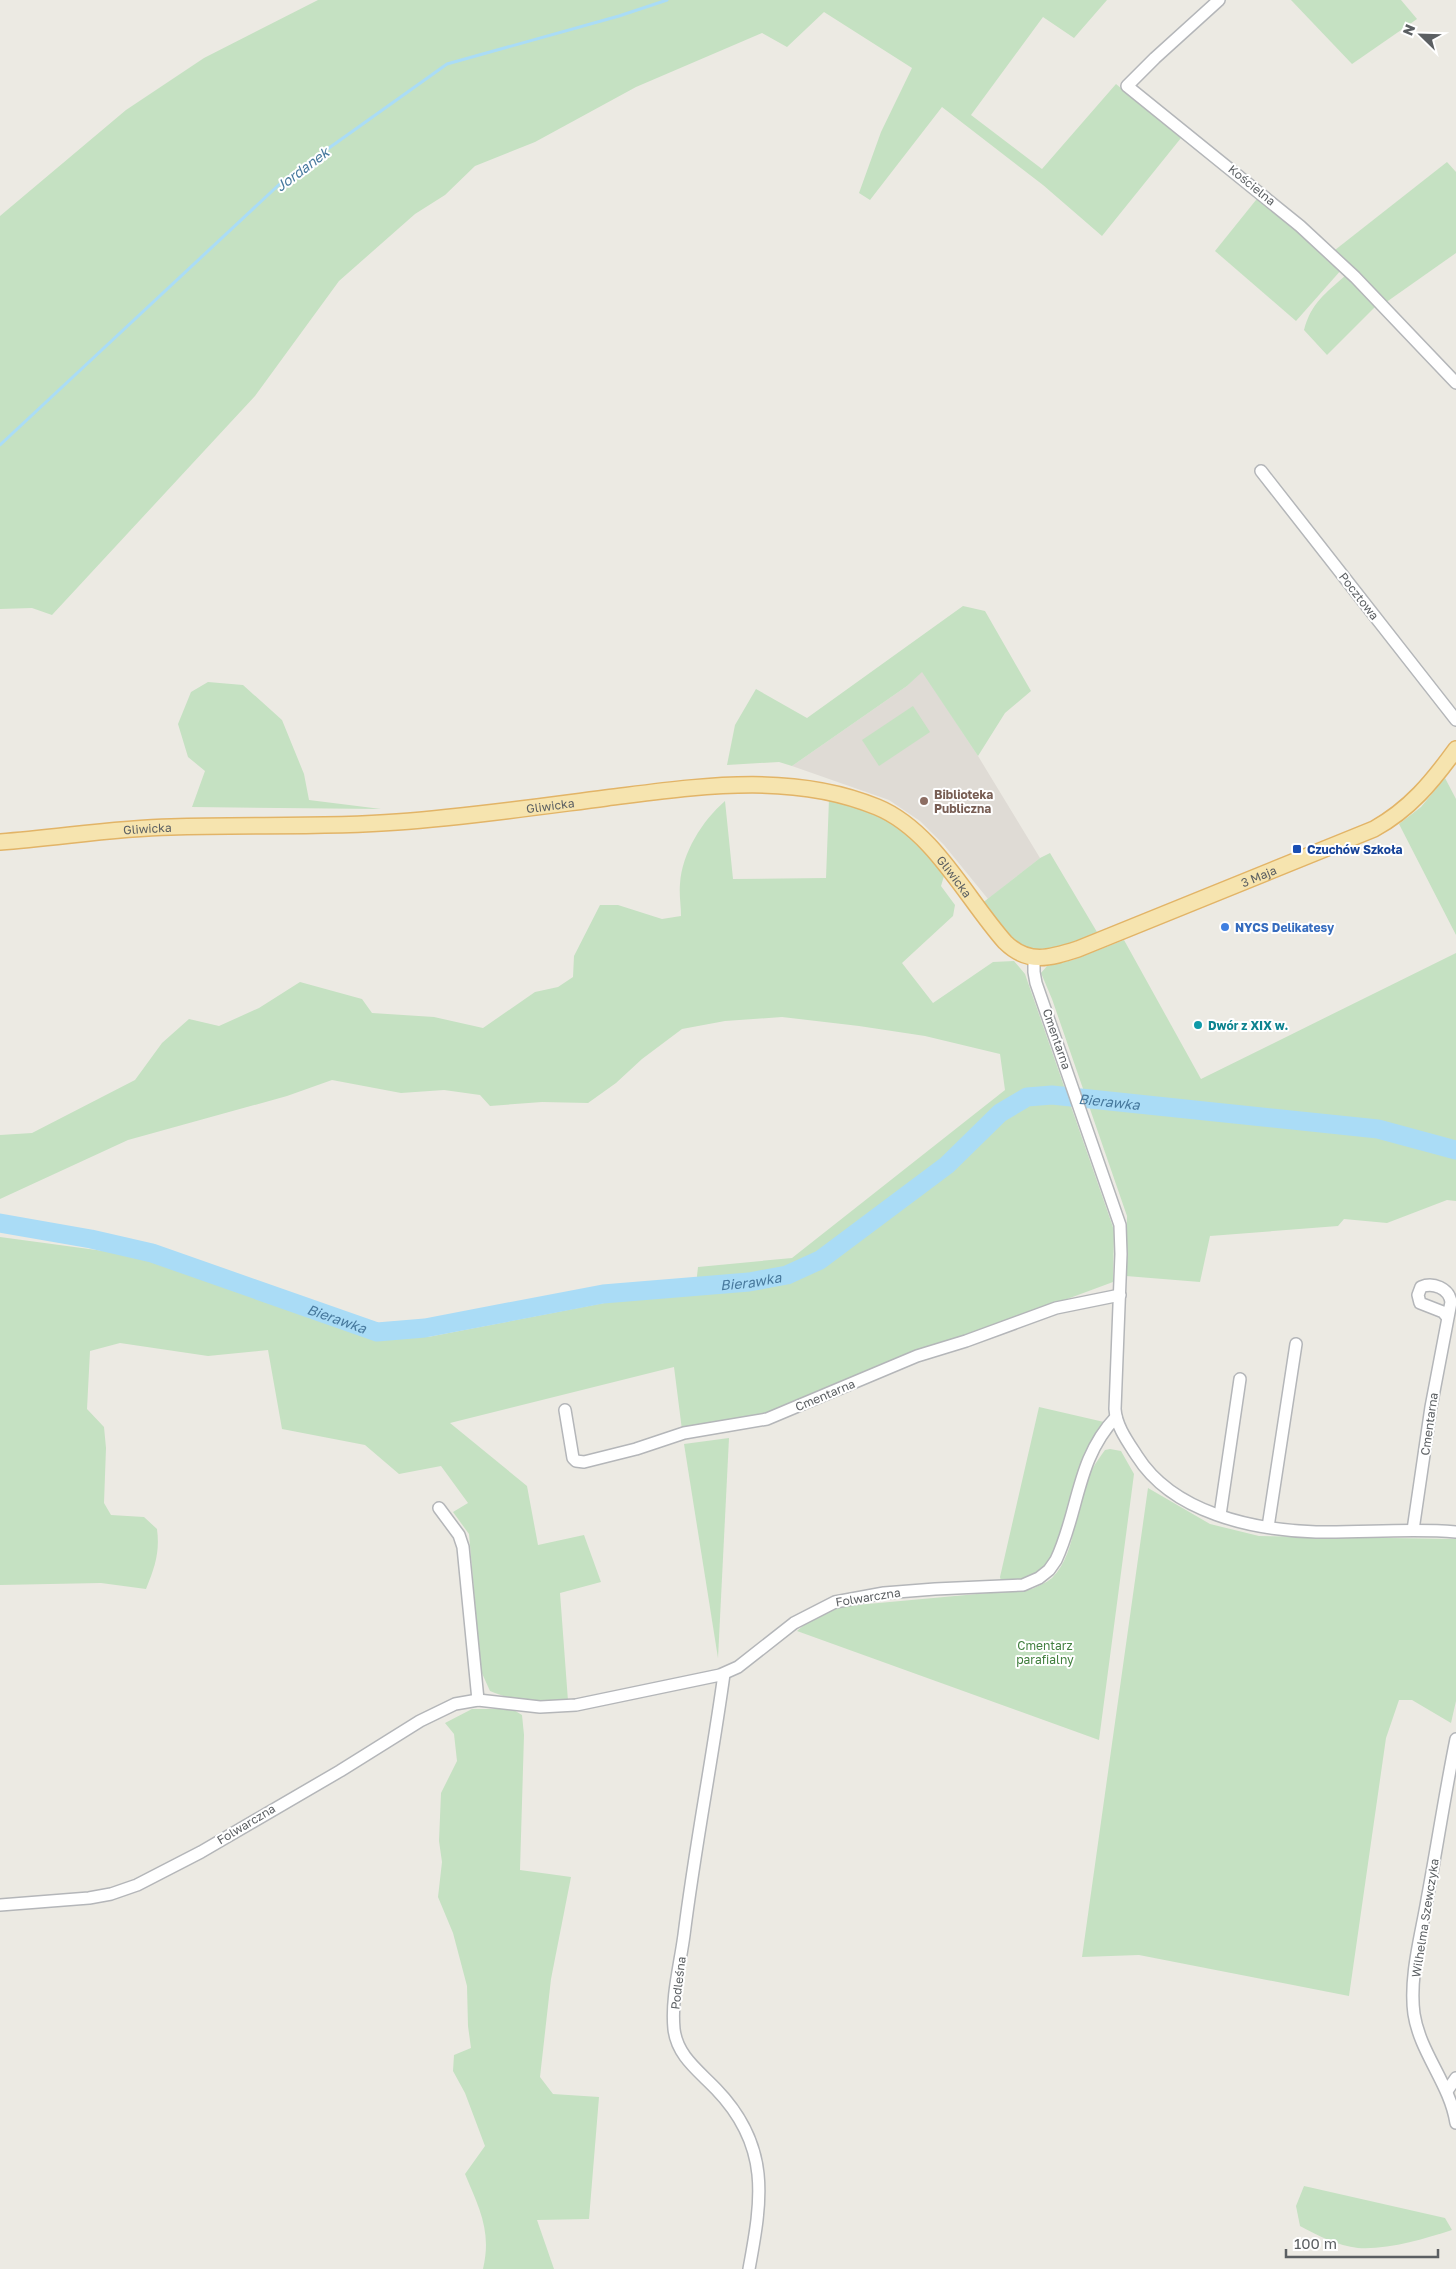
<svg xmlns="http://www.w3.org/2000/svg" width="1456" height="2269" viewBox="0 0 1456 2269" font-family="'Golos Text',sans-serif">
  <rect width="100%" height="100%" fill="#eceae3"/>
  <!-- education -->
  <path fill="#dfdbd5" d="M922 671 978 756 1040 858 988 899 944 845 920 821 889 800 792 766 907 686Z"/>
  <!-- green -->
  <g fill="#c5e1c2">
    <path d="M318 0H1107L1074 38 1043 17 971 115 1042 169 1116 84 1181 138 1102 236 1043 185 942 107 870 200 859 193 881 132 912 68 824 12 787 47 762 33 636 87 535 142 475 166 445 195 415 214 339 281 255 396 52 615 32 608 0 609V216L126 110 204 58Z"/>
    <path d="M1291 0H1401L1417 19 1352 64Z"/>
    <path d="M1447 162 1456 172V253L1385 303 1335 250Z"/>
    <path d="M1260 195 1342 269 1296 321 1215 251Z"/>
    <path d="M1345 276 1376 306 1327 355 1304 330C1311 303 1326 293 1345 276Z"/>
    <path d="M963 606 985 611 1031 691 1005 713 978 756 922 672 907 686 792 766 779 762 727 765 735 725 756 689 807 718Z"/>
    <path d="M208 682 243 685 282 720 304 774 309 800 381 809 192 807 205 771 188 757 178 724 191 692Z"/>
    <path d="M913 706 930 732 879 766 862 740Z"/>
    <path d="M1445 778 1456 799V935L1399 824 1421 807Z"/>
    <path d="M829 799C886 814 910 826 944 876L941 886 955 905 953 916 902 963 933 1003 993 962 1014 961 1025 974 1114 1230 1113 1282 970 1335 764 1415 732 1422 714 1421 682 1430 674 1367 450 1423 527 1486 538 1545 584 1535 601 1582 560 1593 568 1701C541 1705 516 1702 490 1691L481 1671 469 1534 453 1512 468 1503 441 1466 399 1474 365 1445 282 1429 268 1350 208 1356 120 1343 90 1351 87 1409 104 1427 106 1448 104 1503 111 1515 144 1517 157 1529C160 1552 155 1567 146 1589L101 1583 0 1585V1237L141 1256 360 1332 428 1337 625 1299 695 1294 698 1267 792 1258 1005 1090 1000 1054 925 1036 859 1026 782 1017 725 1021 682 1029 642 1059 616 1083 588 1103 542 1102 490 1106 480 1095 444 1090 401 1093 332 1080 287 1096 128 1140 0 1199V1135L32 1133 135 1080 162 1043 189 1019 219 1026 259 1008 300 982 362 999 372 1013 434 1017 483 1028 535 992 558 987 573 977 574 956 600 905H618L662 919 681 916C681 905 679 895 680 884 682 853 702 821 725 801L733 879 826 878Z"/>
    <path d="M1050 853 1097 932C1076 944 1042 960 1019 945 1004 935 993 917 981 904L1040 858Z"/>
    <path d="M1124 940 1201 1079 1456 953V1201L1447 1200 1387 1223 1344 1219 1338 1226 1210 1236 1200 1282 1126 1276 1127 1216 1052 999 1041 973 1047 966 1073 960Z"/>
    <path d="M1039 1407 1104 1422C1095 1437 1086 1452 1080 1469 1069 1500 1063 1563 1031 1578 1024 1582 1010 1581 1001 1581L1000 1577Z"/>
    <path d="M729 1438 718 1658 684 1444Z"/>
    <path d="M1110 1449 1121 1451 1134 1474 1099 1740 797 1631 824 1608 1032 1589C1038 1586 1046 1583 1052 1578 1075 1555 1074 1516 1084 1487 1089 1473 1096 1462 1105 1450Z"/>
    <path d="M1148 1488 1210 1524 1259 1536 1456 1539V1701L1451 1723 1412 1700H1399L1386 1738 1349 1996 1139 1955 1082 1957Z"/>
    <path d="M472 1709H512L522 1715 524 1735 520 1870 571 1877 551 1979 540 2077 553 2094 599 2097 589 2219 537 2220 554 2269H483C492 2231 479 2208 465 2174L485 2146 465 2093 453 2071 454 2055 471 2048 468 2026 467 1986 453 1933 438 1897 442 1862 439 1841 441 1793 457 1761 454 1734 445 1723Z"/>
    <path d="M1304 2186 1445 2218 1452 2230C1424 2239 1387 2250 1358 2248 1338 2246 1317 2235 1300 2226L1296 2206Z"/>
  </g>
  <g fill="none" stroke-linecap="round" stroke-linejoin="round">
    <!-- stream -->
    <path stroke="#aadcf6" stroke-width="3" d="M0 445 284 180 447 64 619 16 667 0"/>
    <!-- river -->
    <path stroke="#aadcf6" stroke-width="19" id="s1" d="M0 1223 91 1239 152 1253 377 1332 425 1328 603 1294 749 1282 787 1275 820 1260 947 1165 1000 1113 1027 1097 1052 1095 1378 1129 1456 1150"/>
    <!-- minor casing -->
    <g stroke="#b4b6b9" stroke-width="14">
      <g id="minor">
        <path d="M1219 0 1155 58 1127 86 1300 226 1355 277 1456 383"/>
        <path d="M1261 471 1456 720"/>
        <path d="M1034 957V972L1036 983 1120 1225 1121 1254 1115 1409C1116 1426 1128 1442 1137 1456 1173 1513 1253 1530 1316 1532 1362 1533 1409 1528 1456 1532"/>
        <path d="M565 1410 573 1458 576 1461 584 1462 636 1449 684 1433 767 1419 917 1356 966 1341 1056 1308 1120 1295"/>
        <path d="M439 1508 459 1535 463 1547 478 1700"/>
        <path d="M1220 1515 1240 1379"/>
        <path d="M1268 1527 1296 1344"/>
        <path d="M1413 1530 1431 1407 1451 1302C1449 1288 1433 1282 1421 1287L1418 1295 1420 1303 1443 1312 1448 1318"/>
        <path d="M724 1674C712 1761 695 1847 684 1935 680 1965 671 1998 674 2029 677 2056 699 2071 716 2089 771 2146 762 2199 749 2269"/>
        <path d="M1456 1739C1445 1793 1437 1847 1427 1900 1421 1936 1409 1977 1414 2014 1420 2053 1450 2084 1456 2123"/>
        <path d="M0 1905 89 1898 111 1894 137 1885 201 1852 340 1771 420 1721 455 1704 478 1700 540 1707 576 1705 720 1675 738 1667 794 1623 835 1602 884 1593 935 1589 1023 1585 1039 1578 1049 1570 1056 1560C1079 1512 1076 1459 1116 1417"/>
        <path d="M1447 2091 1456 2078"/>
      </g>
    </g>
    <!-- major casing -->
    <g stroke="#e2b467" stroke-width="18">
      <g id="major">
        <path id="s2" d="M0 842C57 838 114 828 171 827 247 824 322 828 397 822 467 817 536 807 606 798 695 787 790 771 877 807 933 830 966 898 1005 942 1028 965 1050 958 1078 949L1374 829C1410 809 1432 782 1456 749"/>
      </g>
    </g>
    <!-- minor -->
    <use href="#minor" stroke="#fff" stroke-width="11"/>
    <!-- major -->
    <use href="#major" stroke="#f6e4af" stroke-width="15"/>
  </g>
  <!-- markers -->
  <circle fill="#8d6e63" stroke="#fff" stroke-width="2" cx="924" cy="801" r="5"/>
  <rect fill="#1a4fb4" stroke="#fff" stroke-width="2" x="1292" y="844" width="10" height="10" rx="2.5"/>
  <circle fill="#3f7fe0" stroke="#fff" stroke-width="2" cx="1225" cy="927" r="5"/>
  <circle fill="#0f9aa8" stroke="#fff" stroke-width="2" cx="1198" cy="1025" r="5"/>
  <g text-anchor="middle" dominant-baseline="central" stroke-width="4" stroke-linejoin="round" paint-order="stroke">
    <!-- street labels -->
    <g font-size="12" fill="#5b5f62" stroke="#fff">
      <text transform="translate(1252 185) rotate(39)">Kościelna</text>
      <text transform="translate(1359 596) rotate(52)">Pocztowa</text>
      <text stroke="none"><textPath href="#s2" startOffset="552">Gliwicka</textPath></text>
      <text stroke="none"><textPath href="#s2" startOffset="148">Gliwicka</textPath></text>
      <text stroke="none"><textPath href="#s2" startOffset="988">Gliwicka</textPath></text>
      <text stroke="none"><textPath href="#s2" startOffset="1344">3 Maja</textPath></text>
      <text transform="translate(1057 1039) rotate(71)">Cmentarna</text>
      <text transform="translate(825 1395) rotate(-23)">Cmentarna</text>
      <text transform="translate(1429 1424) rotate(-82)">Cmentarna</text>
      <text transform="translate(868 1597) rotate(-9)">Folwarczna</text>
      <text transform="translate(246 1824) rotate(-31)">Folwarczna</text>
      <text transform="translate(1425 1918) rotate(-81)">Wilhelma Szewczyka</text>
      <text transform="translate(678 1983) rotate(-83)">Podleśna</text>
    </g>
    <!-- education labels -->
    <g font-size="12" font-weight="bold" fill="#785e54" stroke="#fff" text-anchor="start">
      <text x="934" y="794">Biblioteka<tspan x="934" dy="14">Publiczna</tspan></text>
    </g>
    <!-- transit labels -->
    <g font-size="12" font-weight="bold" fill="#164399" stroke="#fff" text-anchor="start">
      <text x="1307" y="849">Czuchów Szkoła</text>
    </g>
    <!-- shop labels -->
    <g font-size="12" font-weight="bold" fill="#366cbe" stroke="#fff" text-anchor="start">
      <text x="1235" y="927">NYCS Delikatesy</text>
    </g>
    <!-- culture labels -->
    <g font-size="12" font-weight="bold" fill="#0d838f" stroke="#fff" text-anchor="start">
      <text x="1208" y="1025">Dwór z XIX w.</text>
    </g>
    <!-- park labels -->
    <g font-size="12" fill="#417f3e" stroke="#fff">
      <text x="1045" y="1645">Cmentarz<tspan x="1045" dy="14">parafialny</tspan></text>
    </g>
    <!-- water labels -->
    <g font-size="14" font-style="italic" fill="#47799d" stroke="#fff">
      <text transform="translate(302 169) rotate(-37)">Jordanek</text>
      <text stroke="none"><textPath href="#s1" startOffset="1191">Bierawka</textPath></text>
      <text stroke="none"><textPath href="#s1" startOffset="771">Bierawka</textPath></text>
      <text stroke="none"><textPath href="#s1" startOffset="351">Bierawka</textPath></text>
    </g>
  </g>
  <!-- north arrow -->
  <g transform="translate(1421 35) rotate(293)" stroke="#ffffff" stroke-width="4" paint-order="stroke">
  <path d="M0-4L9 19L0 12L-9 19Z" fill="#5b5f62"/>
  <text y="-8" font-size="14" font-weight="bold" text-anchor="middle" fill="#5b5f62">N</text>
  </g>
  <!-- scale -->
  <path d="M1286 2249v8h152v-8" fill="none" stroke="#5b5f62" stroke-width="2.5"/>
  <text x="1294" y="2249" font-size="15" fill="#5b5f62" stroke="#ffffff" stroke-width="4" paint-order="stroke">100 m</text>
</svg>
